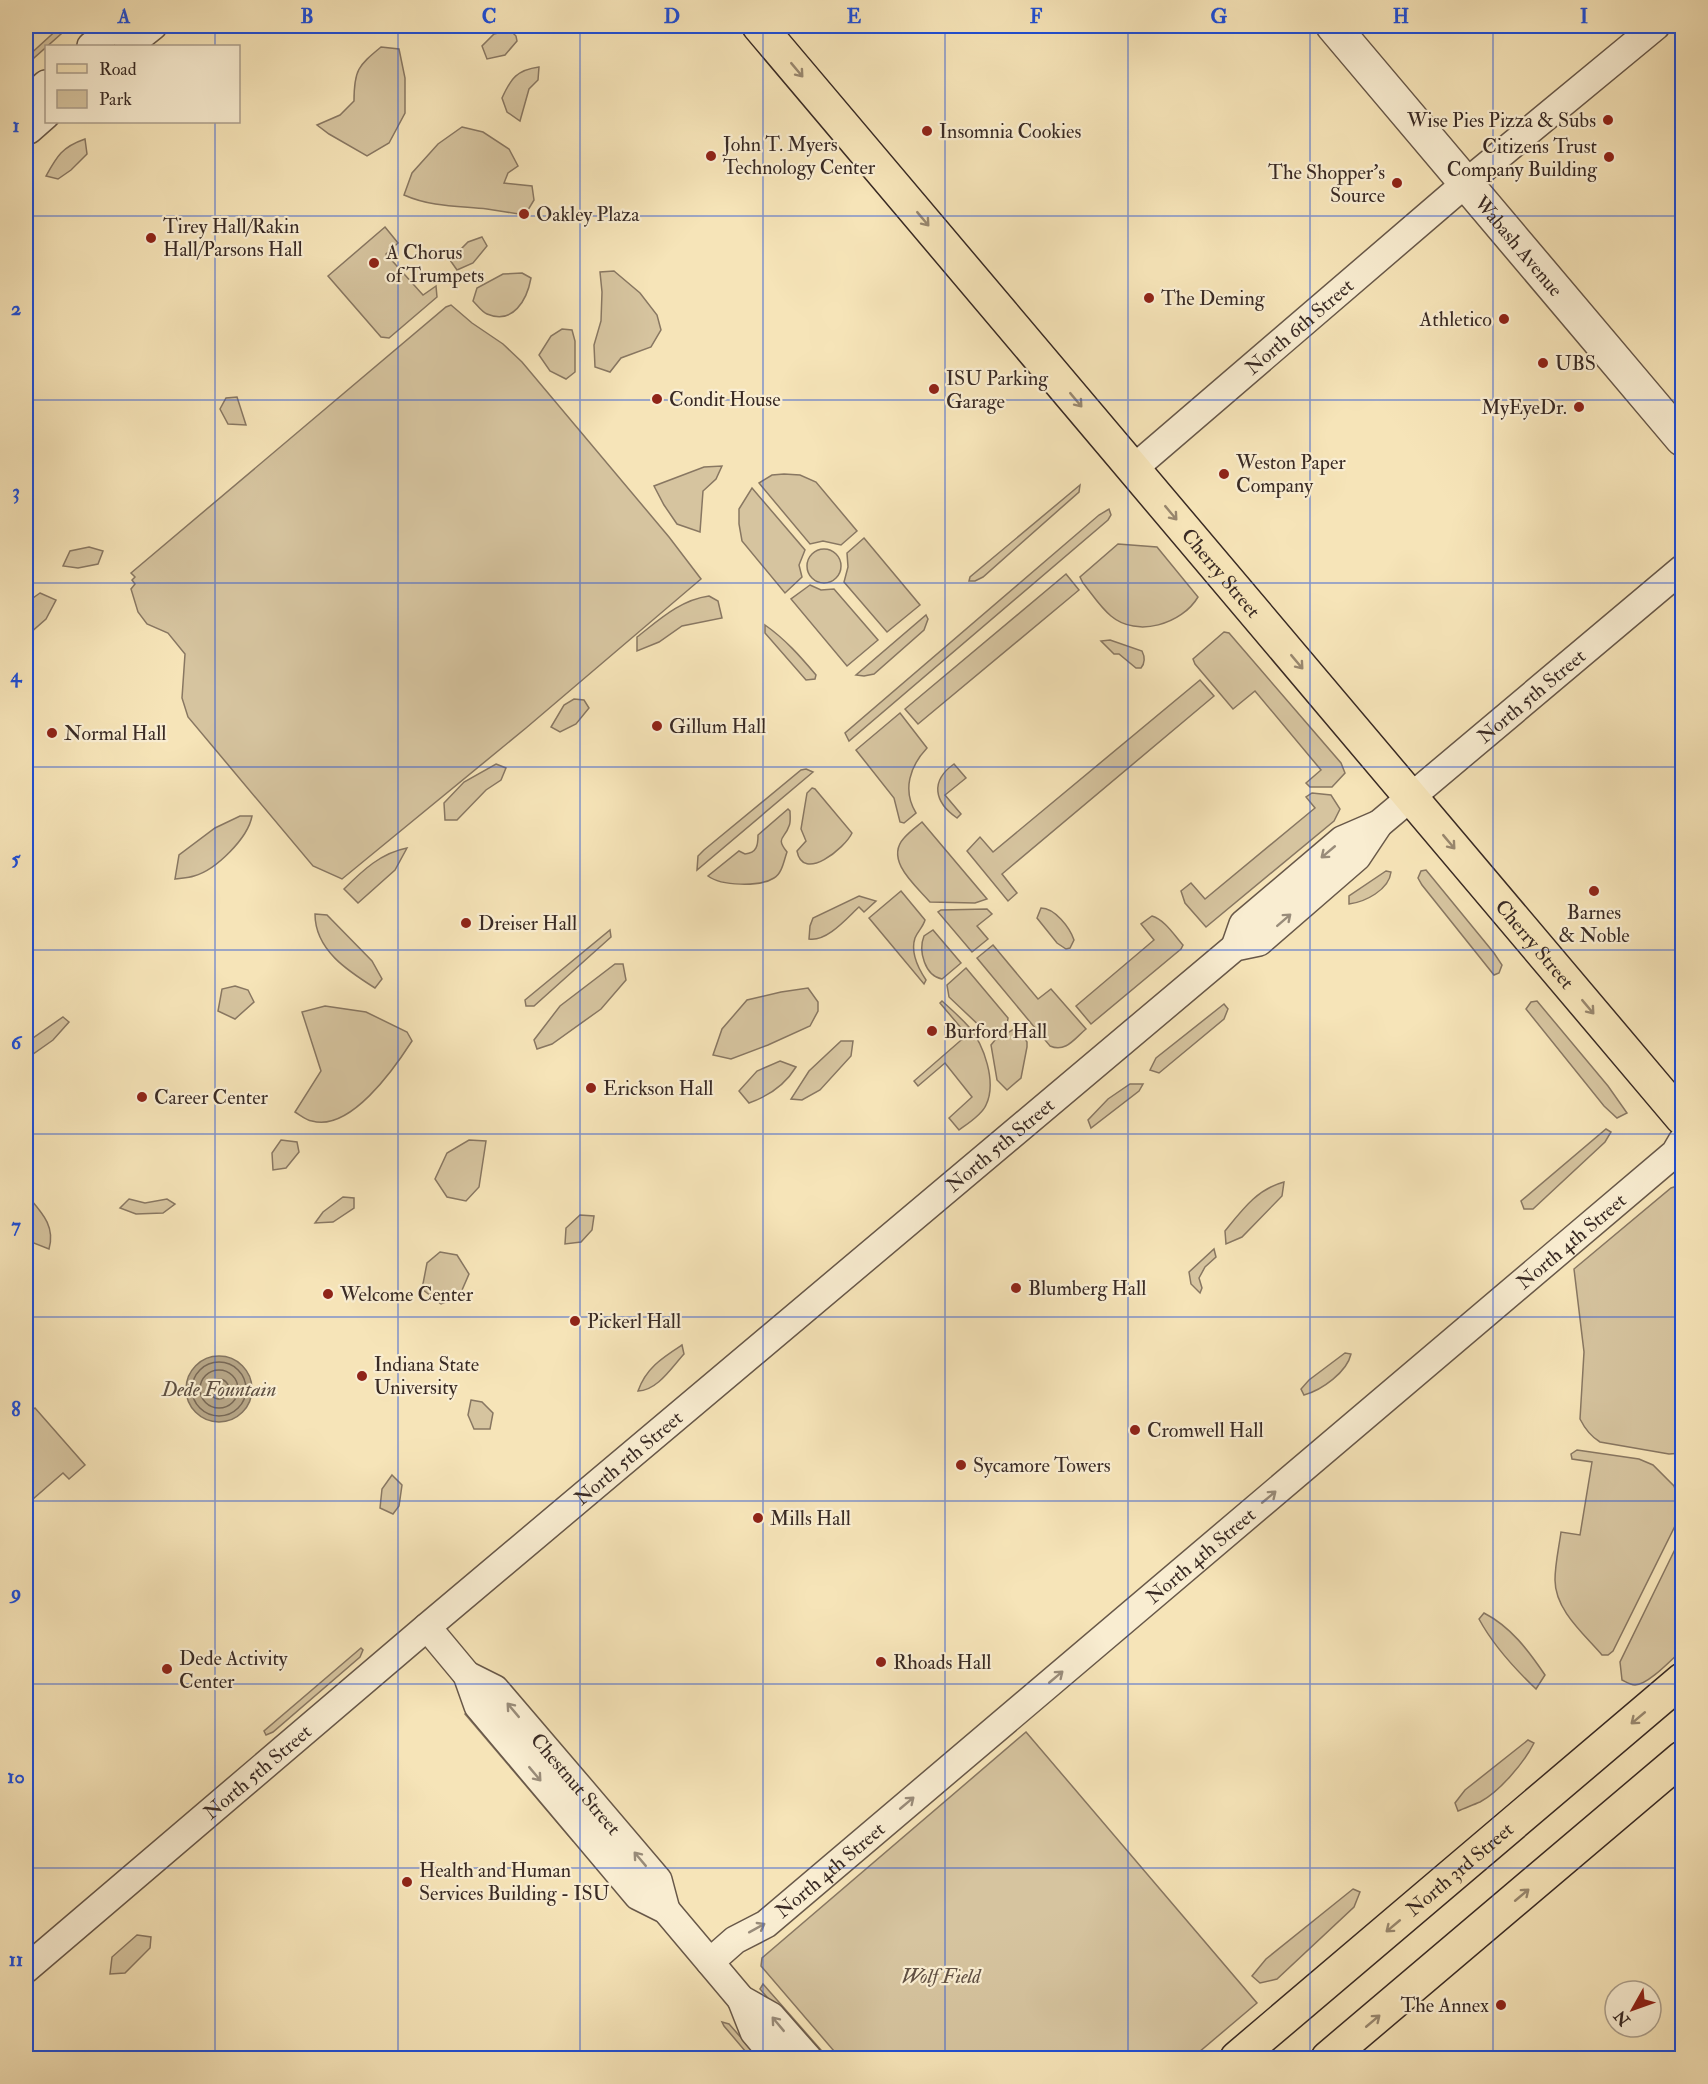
<svg xmlns="http://www.w3.org/2000/svg" width="1708" height="2084" viewBox="0 0 1708 2084" font-family="'IM FELL Double Pica',serif">
  <rect width="100%" height="100%" fill="#f6e4b8"/>
  <filter id="stains"><feTurbulence type="fractalNoise" baseFrequency=".00333" numOctaves="4"/><feColorMatrix values="0 0 0 0 .2 0 0 0 0 .09 0 0 0 0 .02 0 0 0 .5 -.17"/></filter>
  <radialGradient id="worn" r=".72"><stop offset=".6" stop-color="#630" stop-opacity="0"/><stop offset="1" stop-color="#630" stop-opacity=".3"/></radialGradient>
  <!-- green -->
  <g fill="#d6c49f" stroke="#887762" stroke-width="1.5">
    <path d="M61 26H70L26 65V58Z"/>
    <path d="M510 30 516 36 517 41 505 55 487 59 482 46 494 34Z"/>
    <path d="M381 47 399 49 405 78V113L389 143 367 156 329 134 317 125 340 115 354 101C354 70 358 66 381 47Z"/>
    <path d="M539 67 538 80 529 89 520 121 507 112 502 98C511 78 517 70 539 67Z"/>
    <path d="M462 127 483 132 509 149 518 166 508 173 504 183 532 186 534 200 525 215C512 213 500 211 487 209 458 206 431 207 404 195L412 173 438 144Z"/>
    <path d="M85 139 87 154 71 170 58 179 46 176C57 156 62 147 85 139Z"/>
    <path d="M385 227 398 243 386 254 423 295 436 286 437 297 389 338 381 337 328 276Z"/>
    <path d="M482 237 487 246 473 263 457 270 450 260 468 242Z"/>
    <path d="M614 271 640 293 657 315 661 330 651 347 621 358 610 372 595 367 594 345 601 321 602 292 600 272Z"/>
    <path d="M522 273 531 278C527 300 513 325 487 314 482 312 477 305 473 301L477 288 503 274Z"/>
    <path d="M451 305 472 323 503 344 522 362 669 537 701 579 526 728 342 879 313 866 188 717 182 698 185 654 168 633 147 624 138 612 131 589 135 584 132 580 135 577 131 573 446 307Z"/>
    <path d="M562 329 572 330 575 341V372L566 379 550 371 539 355 551 336Z"/>
    <path d="M237 397 246 425 228 424 220 409 226 398Z"/>
    <path d="M722 466 716 479 703 491 700 532 677 524 664 505 654 486 704 467Z"/>
    <path d="M784 474 800 475 816 482 857 531 841 545 823 541 810 544 759 483 772 475Z"/>
    <path d="M1080 485 1079 492 983 577 975 581H969L970 577Z"/>
    <path d="M752 488 805 550 799 565 802 577 785 593 742 541 739 524V509Z"/>
    <path d="M1109 509 1111 515 1108 520 849 741 845 733 1099 515Z"/>
    <path d="M864 538 920 605 887 632 844 582 848 567 847 553Z"/>
    <path d="M1118 544 1157 547 1198 597C1182 624 1137 638 1111 616 1100 607 1092 594 1083 583L1080 577Z"/>
    <path d="M89 547 103 551 98 564 78 568 63 566 70 551Z"/>
    <circle cx="824" cy="566" r="17"/>
    <path d="M1066 574 1079 590 918 724 905 709Z"/>
    <path d="M810 585 821 590 834 589 878 640 847 666 791 599Z"/>
    <path d="M40 593 56 600 46 619 30 633 26 631V603Z"/>
    <path d="M709 596 718 601 722 618 682 626 659 642 637 651V637C659 620 680 600 709 596Z"/>
    <path d="M926 615 928 619 924 630 874 674 864 676 856 675Z"/>
    <path d="M765 625C785 639 800 656 816 675L815 679 806 680 765 633Z"/>
    <path d="M1224 632 1229 633 1341 763 1345 773 1332 787H1310L1306 783 1321 770 1255 691 1233 709 1195 664 1193 659Z"/>
    <path d="M1110 640 1142 651C1145 657 1145 663 1141 668H1136L1119 654H1114L1101 641Z"/>
    <path d="M1200 680 1214 696 1002 874 1017 893 1008 901 967 851 980 837 993 852Z"/>
    <path d="M574 699 584 700 589 708 576 724 560 732 551 727 564 705Z"/>
    <path d="M900 713 927 748C910 766 902 790 916 813L904 823 900 822 894 798 856 750Z"/>
    <path d="M496 764 506 768 501 780 486 790 457 820H445L444 803 464 782Z"/>
    <path d="M954 764 966 778 945 795 961 814 957 818C934 802 930 781 954 764Z"/>
    <path d="M806 769 813 772 697 870 698 856 704 850 801 770Z"/>
    <path d="M812 788 815 789 852 833C845 848 803 883 797 851L806 841 801 829 807 793Z"/>
    <path d="M1312 793 1331 795 1340 809 1334 821 1206 927 1185 903 1181 891 1191 883 1205 899 1315 808 1306 797Z"/>
    <path d="M788 809 790 811C790 815 791 822 789 826 785 839 775 837 787 852 784 860 782 874 774 878 760 887 721 886 708 876L739 851 745 854C757 853 758 845 758 835Z"/>
    <path d="M240 816H252C248 838 216 870 194 876 188 878 181 878 175 879L179 855 215 828Z"/>
    <path d="M922 822 987 899 975 903 930 902C916 886 884 860 904 838 909 832 916 827 922 822Z"/>
    <path d="M407 848 395 870 358 903 344 889C363 870 381 853 407 848Z"/>
    <path d="M1426 870 1494 953 1502 965 1499 973 1494 975 1422 885 1418 878 1421 871Z"/>
    <path d="M1386 871 1391 872C1389 890 1365 902 1349 904V896Z"/>
    <path d="M901 891 925 920C923 927 918 931 915 938 910 953 918 968 926 980L924 984 869 918Z"/>
    <path d="M859 896 876 901 864 912 859 907C847 918 827 942 809 939L810 926 813 918Z"/>
    <path d="M1041 908C1055 908 1070 928 1074 940L1070 948 1066 949 1057 943 1037 918Z"/>
    <path d="M987 909 992 914 977 926 988 939 972 952 938 912 941 910Z"/>
    <path d="M315 914 327 915 372 961 382 979 375 988C348 971 315 950 315 914Z"/>
    <path d="M1152 916C1165 920 1174 935 1183 945L1181 949 1091 1024 1076 1006 1154 940 1141 924Z"/>
    <path d="M610 930 611 937 534 1006H526L525 1000Z"/>
    <path d="M933 930 961 963 942 979C925 976 918 951 924 936Z"/>
    <path d="M993 945 1038 999 1051 989 1086 1029C1075 1038 1066 1053 1050 1046L977 958Z"/>
    <path d="M615 964H623L626 980 601 1009 552 1044 537 1049 534 1040 560 1006Z"/>
    <path d="M966 968 1008 1018 1007 1025 996 1032 985 1031 949 997 947 985Z"/>
    <path d="M235 986 248 990 254 1002 235 1019 218 1011 222 989Z"/>
    <path d="M808 988 818 1002V1011L810 1026 768 1045 731 1059 713 1055 722 1029 747 1000 781 992Z"/>
    <path d="M942 1001C951 1009 961 1018 969 1027 984 1045 997 1082 986 1105 982 1115 967 1124 959 1130L949 1118 972 1097 945 1063 918 1086 914 1081 967 1035 940 1003Z"/>
    <path d="M1537 1001 1608 1086 1627 1113 1617 1118 1604 1106 1526 1009 1531 1002Z"/>
    <path d="M1224 1004 1228 1009 1224 1019 1159 1073 1150 1070 1156 1058Z"/>
    <path d="M325 1006 366 1012 407 1032 412 1041C394 1069 350 1132 312 1121 306 1120 300 1115 295 1112L321 1071 302 1012Z"/>
    <path d="M63 1017 69 1022 53 1040 26 1059V1043Z"/>
    <path d="M1014 1029 1020 1031 1027 1042V1047L1021 1078 1007 1090 997 1080 991 1045 995 1040Z"/>
    <path d="M841 1041H853L851 1056 820 1090 802 1100 791 1099 809 1071Z"/>
    <path d="M780 1061 796 1067C785 1085 769 1096 749 1103L739 1091 757 1071Z"/>
    <path d="M1130 1084H1143L1139 1091 1091 1128 1088 1120 1108 1099Z"/>
    <path d="M1606 1129 1611 1132 1605 1142 1533 1209H1524L1521 1201Z"/>
    <path d="M281 1140 297 1142 299 1152 286 1168 273 1170 272 1153Z"/>
    <path d="M469 1140 486 1141 479 1187 466 1201 447 1197 435 1179 447 1153Z"/>
    <path d="M1284 1182 1282 1196 1242 1237 1226 1244 1225 1231C1242 1210 1257 1189 1284 1182Z"/>
    <path d="M1680 1185H1682V1453L1669 1454 1600 1442C1590 1436 1585 1429 1580 1419L1584 1352 1574 1269 1671 1188Z"/>
    <path d="M26 1194C40 1211 56 1225 49 1249L31 1242 26 1235Z"/>
    <path d="M343 1197 354 1198V1208L333 1222 315 1223 323 1212Z"/>
    <path d="M129 1199 145 1203 167 1199 175 1204 163 1213 136 1214 120 1208Z"/>
    <path d="M580 1215 594 1216 592 1230 581 1242 565 1244 566 1228Z"/>
    <path d="M1214 1249 1216 1257 1205 1267 1199 1278 1202 1288 1200 1293 1191 1284 1189 1272Z"/>
    <path d="M440 1252 457 1255 469 1274 459 1297 441 1304 422 1289 427 1263Z"/>
    <path d="M682 1345 684 1354C672 1367 657 1391 638 1391 646 1368 662 1358 682 1345Z"/>
    <path d="M1345 1353 1351 1354C1347 1372 1322 1390 1304 1395L1301 1389 1309 1380Z"/>
    <path d="M471 1400 482 1402 493 1413 490 1429H474L468 1415Z"/>
    <path d="M35 1408 85 1465 69 1479 63 1473 26 1505V1415Z"/>
    <path d="M1577 1450 1639 1459 1653 1465 1674 1486 1678 1497 1677 1522 1613 1651 1608 1655H1602C1584 1634 1555 1610 1555 1580 1555 1564 1559 1547 1561 1532L1580 1535 1592 1462 1572 1459 1571 1454Z"/>
    <path d="M392 1475 402 1485 399 1506 393 1514 380 1508 382 1489Z"/>
    <path d="M1682 1535V1650C1672 1659 1648 1685 1635 1685 1630 1685 1626 1682 1622 1680L1620 1662Z"/>
    <path d="M1484 1613C1511 1627 1528 1650 1545 1675L1536 1689C1515 1669 1493 1645 1479 1619Z"/>
    <path d="M361 1648 363 1650 360 1657 273 1732 266 1735 264 1731Z"/>
    <path d="M468 1711 576 1839 573 1841 465 1714Z"/>
    <path d="M1026 1732 1257 2003 1192 2058H840L761 1966 762 1958Z"/>
    <path d="M1528 1740 1534 1743C1524 1763 1499 1792 1480 1802 1473 1805 1465 1808 1458 1811L1455 1803 1465 1790Z"/>
    <path d="M1353 1889 1360 1892 1354 1907 1277 1979 1260 1983 1252 1976 1266 1959Z"/>
    <path d="M137 1935 151 1937 150 1948 125 1973 110 1974 112 1957Z"/>
    <path d="M763 1984 828 2058H820L760 1989Z"/>
    <path d="M722 2022 729 2024 759 2058H751L724 2026Z"/>
  </g>
  <!-- water -->
  <circle fill="#b6a586" stroke="#84745f" stroke-width="1.5" cx="219" cy="1389" r="33"/>
  <g fill="none" stroke-linecap="round" stroke-linejoin="round">
    <!-- shore -->
    <g stroke="#786855" stroke-width="1.5">
      <circle cx="219" cy="1389" r="27"/>
      <circle cx="219" cy="1389" r="19"/>
      <circle cx="219" cy="1389" r="10"/>
    </g>
    <!-- minor casing -->
    <g stroke="#685849" stroke-width="30">
      <g id="minor">
        <path d="M91 46 116 26"/>
        <path d="M128 46 153 26"/>
        <path d="M26 102 46 84"/>
        <path d="M26 131 29 130 46 115"/>
        <path id="s1" d="M1133 469 1466 183 1656 26"/>
        <path d="M1235 947 1243 924 1342 840 1379 824"/>
        <path d="M427 1627 467 1675 478 1706 638 1896 666 1910 741 1999 771 2016 808 2058"/>
        <path id="s2" d="M467 1675 495 1689 578 1786 658 1880 666 1910"/>
        <path id="s3" d="M710 1962 735 1940 766 1924 1675 1153 1682 1141"/>
        <path id="s4" d="M26 1969 427 1627 1235 947 1259 942 1357 857 1379 824 1682 569"/>
        <path d="M741 1999 754 2032 776 2058"/>
      </g>
    </g>
    <!-- tertiary casing -->
    <g stroke="#685849" stroke-width="36">
      <g id="tertiary">
        <path id="s5" d="M1333 26 1682 439"/>
      </g>
    </g>
    <!-- primary casing -->
    <g stroke="#392a24" stroke-width="36">
      <g id="primary">
        <path id="s6" d="M759 26 1682 1118"/>
      </g>
    </g>
    <!-- trunk casing -->
    <g stroke="#392a24" stroke-width="36">
      <g id="trunk">
        <path id="s7" d="M1237 2058 1682 1680"/>
        <path d="M1328 2058 1682 1758"/>
      </g>
    </g>
    <!-- minor -->
    <use href="#minor" stroke="#f9edd1" stroke-width="27"/>
    <!-- tertiary -->
    <use href="#tertiary" stroke="#f9edd1" stroke-width="33"/>
    <!-- primary -->
    <use href="#primary" stroke="#f6e4b8" stroke-width="33"/>
    <!-- trunk -->
    <use href="#trunk" stroke="#f6e4b8" stroke-width="33"/>
  </g>
  <!-- one-way arrows -->
  <defs><path id="oneway-shaft" d="M-6 0H5M1.5-3L5.5 0L1.5 3" fill="none" stroke-width="1.6" stroke-linecap="round" stroke-linejoin="round" transform="scale(1.5)"/></defs>
  <g stroke="#98876e">
    <use href="#oneway-shaft" transform="translate(797 70) rotate(50)"/>
    <use href="#oneway-shaft" transform="translate(923 219) rotate(50)"/>
    <use href="#oneway-shaft" transform="translate(1076 400) rotate(50)"/>
    <use href="#oneway-shaft" transform="translate(1171 513) rotate(50)"/>
    <use href="#oneway-shaft" transform="translate(1297 662) rotate(50)"/>
    <use href="#oneway-shaft" transform="translate(1449 842) rotate(50)"/>
    <use href="#oneway-shaft" transform="translate(1588 1007) rotate(50)"/>
    <use href="#oneway-shaft" transform="translate(1638 1718) rotate(140)"/>
    <use href="#oneway-shaft" transform="translate(1522 1895) rotate(-40)"/>
    <use href="#oneway-shaft" transform="translate(1393 1926) rotate(140)"/>
    <use href="#oneway-shaft" transform="translate(1373 2021) rotate(-40)"/>
  </g>
  <g stroke="#998c7a">
    <use href="#oneway-shaft" transform="translate(1328 852) rotate(140)"/>
    <use href="#oneway-shaft" transform="translate(1284 920) rotate(-41)"/>
    <use href="#oneway-shaft" transform="translate(1269 1497) rotate(-40)"/>
    <use href="#oneway-shaft" transform="translate(1056 1677) rotate(-40)"/>
    <use href="#oneway-shaft" transform="translate(513 1710) rotate(-130)"/>
    <use href="#oneway-shaft" transform="translate(535 1774) rotate(50)"/>
    <use href="#oneway-shaft" transform="translate(907 1803) rotate(-40)"/>
    <use href="#oneway-shaft" transform="translate(640 1859) rotate(-130)"/>
    <use href="#oneway-shaft" transform="translate(757 1928) rotate(-29)"/>
    <use href="#oneway-shaft" transform="translate(778 2024) rotate(-130)"/>
  </g>
  <!-- grid -->
  <path fill="none" stroke="#1d4ed8" stroke-width="1.5" stroke-opacity="0.55" d="M215 26V46M398 26V2058M580 26V2058M763 26V2058M945 26V2058M1128 26V2058M1310 26V2058M1493 26V2058M215 122V2058M26 216H1682M26 400H1682M26 583H1682M26 767H1682M26 950H1682M26 1134H1682M26 1317H1682M26 1501H1682M26 1684H1682M26 1868H1682"/>
  <!-- markers -->
  <g fill="#8f2418" stroke="#f9edd1" stroke-width="2">
    <circle cx="1608" cy="120" r="6"/>
    <circle cx="927" cy="131" r="6"/>
    <circle cx="711" cy="156" r="6"/>
    <circle cx="1609" cy="157" r="6"/>
    <circle cx="1397" cy="183" r="6"/>
    <circle cx="524" cy="214" r="6"/>
    <circle cx="151" cy="238" r="6"/>
    <circle cx="374" cy="263" r="6"/>
    <circle cx="1149" cy="298" r="6"/>
    <circle cx="1504" cy="319" r="6"/>
    <circle cx="1543" cy="363" r="6"/>
    <circle cx="934" cy="389" r="6"/>
    <circle cx="657" cy="399" r="6"/>
    <circle cx="1579" cy="407" r="6"/>
    <circle cx="1224" cy="474" r="6"/>
    <circle cx="657" cy="726" r="6"/>
    <circle cx="52" cy="733" r="6"/>
    <circle cx="1594" cy="891" r="6"/>
    <circle cx="466" cy="923" r="6"/>
    <circle cx="932" cy="1031" r="6"/>
    <circle cx="591" cy="1088" r="6"/>
    <circle cx="142" cy="1097" r="6"/>
    <circle cx="1016" cy="1288" r="6"/>
    <circle cx="328" cy="1294" r="6"/>
    <circle cx="575" cy="1321" r="6"/>
    <circle cx="362" cy="1376" r="6"/>
    <circle cx="1135" cy="1430" r="6"/>
    <circle cx="961" cy="1465" r="6"/>
    <circle cx="758" cy="1518" r="6"/>
    <circle cx="881" cy="1662" r="6"/>
    <circle cx="167" cy="1669" r="6"/>
    <circle cx="407" cy="1882" r="6"/>
    <circle cx="1501" cy="2005" r="6"/>
  </g>
  <g text-anchor="middle" dominant-baseline="central" stroke-width="4.5" stroke-linejoin="round" paint-order="stroke">
    <!-- poi labels -->
    <g font-size="20" fill="#392a24" stroke="#f9edd1" text-anchor="start">
      <text x="1596" y="120" text-anchor="end">Wise Pies Pizza &amp; Subs</text>
      <text x="939" y="131">Insomnia Cookies</text>
      <text x="723" y="144">John T. Myers<tspan x="723" dy="23">Technology Center</tspan></text>
      <text x="1597" y="146" text-anchor="end">Citizens Trust<tspan x="1597" dy="23">Company Building</tspan></text>
      <text x="1385" y="172" text-anchor="end">The Shopper’s<tspan x="1385" dy="23">Source</tspan></text>
      <text x="536" y="214">Oakley Plaza</text>
      <text x="163" y="226">Tirey Hall/Rakin<tspan x="163" dy="23">Hall/Parsons Hall</tspan></text>
      <text x="386" y="252">A Chorus<tspan x="386" dy="23">of Trumpets</tspan></text>
      <text x="1161" y="298">The Deming</text>
      <text x="1492" y="319" text-anchor="end">Athletico</text>
      <text x="1555" y="363">UBS</text>
      <text x="946" y="378">ISU Parking<tspan x="946" dy="23">Garage</tspan></text>
      <text x="669" y="399">Condit House</text>
      <text x="1567" y="407" text-anchor="end">MyEyeDr.</text>
      <text x="1236" y="462">Weston Paper<tspan x="1236" dy="23">Company</tspan></text>
      <text x="669" y="726">Gillum Hall</text>
      <text x="64" y="733">Normal Hall</text>
      <text x="1594" y="912" text-anchor="middle">Barnes<tspan x="1594" dy="23">&amp; Noble</tspan></text>
      <text x="478" y="923">Dreiser Hall</text>
      <text x="944" y="1031">Burford Hall</text>
      <text x="603" y="1088">Erickson Hall</text>
      <text x="154" y="1097">Career Center</text>
      <text x="1028" y="1288">Blumberg Hall</text>
      <text x="340" y="1294">Welcome Center</text>
      <text x="587" y="1321">Pickerl Hall</text>
      <text x="374" y="1364">Indiana State<tspan x="374" dy="23">University</tspan></text>
      <text x="1147" y="1430">Cromwell Hall</text>
      <text x="973" y="1465">Sycamore Towers</text>
      <text x="770" y="1518">Mills Hall</text>
      <text x="179" y="1658">Dede Activity<tspan x="179" dy="23">Center</tspan></text>
      <text x="893" y="1662">Rhoads Hall</text>
      <text x="419" y="1870">Health and Human<tspan x="419" dy="23">Services Building - ISU</tspan></text>
      <text x="1489" y="2005" text-anchor="end">The Annex</text>
    </g>
    <!-- street labels -->
    <g font-size="20" fill="#392a24" stroke="#f9edd1">
      <text stroke="none"><textPath href="#s5" startOffset="288">Wabash Avenue</textPath></text>
      <text stroke="none"><textPath href="#s1" startOffset="219">North 6th Street</textPath></text>
      <text stroke="none"><textPath href="#s6" startOffset="716">Cherry Street</textPath></text>
      <text stroke="none"><textPath href="#s4" startOffset="1976">North 5th Street</textPath></text>
      <text stroke="none"><textPath href="#s6" startOffset="1202">Cherry Street</textPath></text>
      <text stroke="none"><textPath href="#s4" startOffset="1276">North 5th Street</textPath></text>
      <text stroke="none"><textPath href="#s3" startOffset="1124">North 4th Street</textPath></text>
      <text stroke="none"><textPath href="#s4" startOffset="790">North 5th Street</textPath></text>
      <text stroke="none"><textPath href="#s3" startOffset="638">North 4th Street</textPath></text>
      <text stroke="none"><textPath href="#s4" startOffset="304">North 5th Street</textPath></text>
      <text stroke="none"><textPath href="#s2" startOffset="156">Chestnut Street</textPath></text>
      <text stroke="none"><textPath href="#s7" startOffset="292">North 3rd Street</textPath></text>
      <text stroke="none"><textPath href="#s3" startOffset="152">North 4th Street</textPath></text>
    </g>
    <!-- park labels -->
    <g font-size="20" font-style="italic" fill="#605043" stroke="#f9edd1">
      <text x="941" y="1976">Wolf Field</text>
    </g>
    <!-- water labels -->
    <g font-size="21" font-style="italic" fill="#5e4f41" stroke="#f9edd1">
      <text x="219" y="1389">Dede Fountain</text>
    </g>
  </g>
  <!-- margin -->
  <rect width="1708" height="2084" fill="none" stroke="#f6e4b8" stroke-width="66"/>
  <!-- legend -->
  <rect x="45" y="45" width="195" height="78" fill="#f9edd1" stroke="#ac9f8c" stroke-width="1.5"/>
  <rect x="57" y="64" width="30" height="9" fill="#f6e4b8" stroke="#ac9f8c" stroke-width="1.5"/>
  <text x="99" y="75" font-size="18" fill="#392a24">Road</text>
  <rect x="57" y="90" width="30" height="18" fill="#d6c49f" stroke="#ac9f8c" stroke-width="1.5"/>
  <text x="99" y="105" font-size="18" fill="#392a24">Park</text>
  <!-- north arrow -->
  <g transform="translate(1633 2009) rotate(230)"><circle r="28" fill="#f9edd1" stroke="#ac9f8c" stroke-width="1.5"/>
  <path d="M0-4.5L10 22L0 15L-10 22Z" fill="#8f2418"/>
  <text y="-9" font-size="16" font-weight="bold" text-anchor="middle" fill="#392a24">N</text>
  </g>
  <rect x="33" y="33" width="1642" height="2018" fill="none" stroke="#1d4ed8" stroke-width="2"/>
  <g font-size="20" text-anchor="middle" font-weight="bold" fill="#1d4ed8">
    <text x="124" y="23">A</text>
    <text x="307" y="23">B</text>
    <text x="489" y="23">C</text>
    <text x="672" y="23">D</text>
    <text x="854" y="23">E</text>
    <text x="1036" y="23">F</text>
    <text x="1219" y="23">G</text>
    <text x="1401" y="23">H</text>
    <text x="1584" y="23">I</text>
    <text x="16" y="132">1</text>
    <text x="16" y="315">2</text>
    <text x="16" y="498">3</text>
    <text x="16" y="682">4</text>
    <text x="16" y="865">5</text>
    <text x="16" y="1049">6</text>
    <text x="16" y="1232">7</text>
    <text x="16" y="1416">8</text>
    <text x="16" y="1599">9</text>
    <text x="16" y="1783">10</text>
    <text x="16" y="1966">11</text>
  </g>
  <rect width="100%" height="100%" filter="url(#stains)"/>
  <rect width="100%" height="100%" fill="url(#worn)"/>
</svg>
